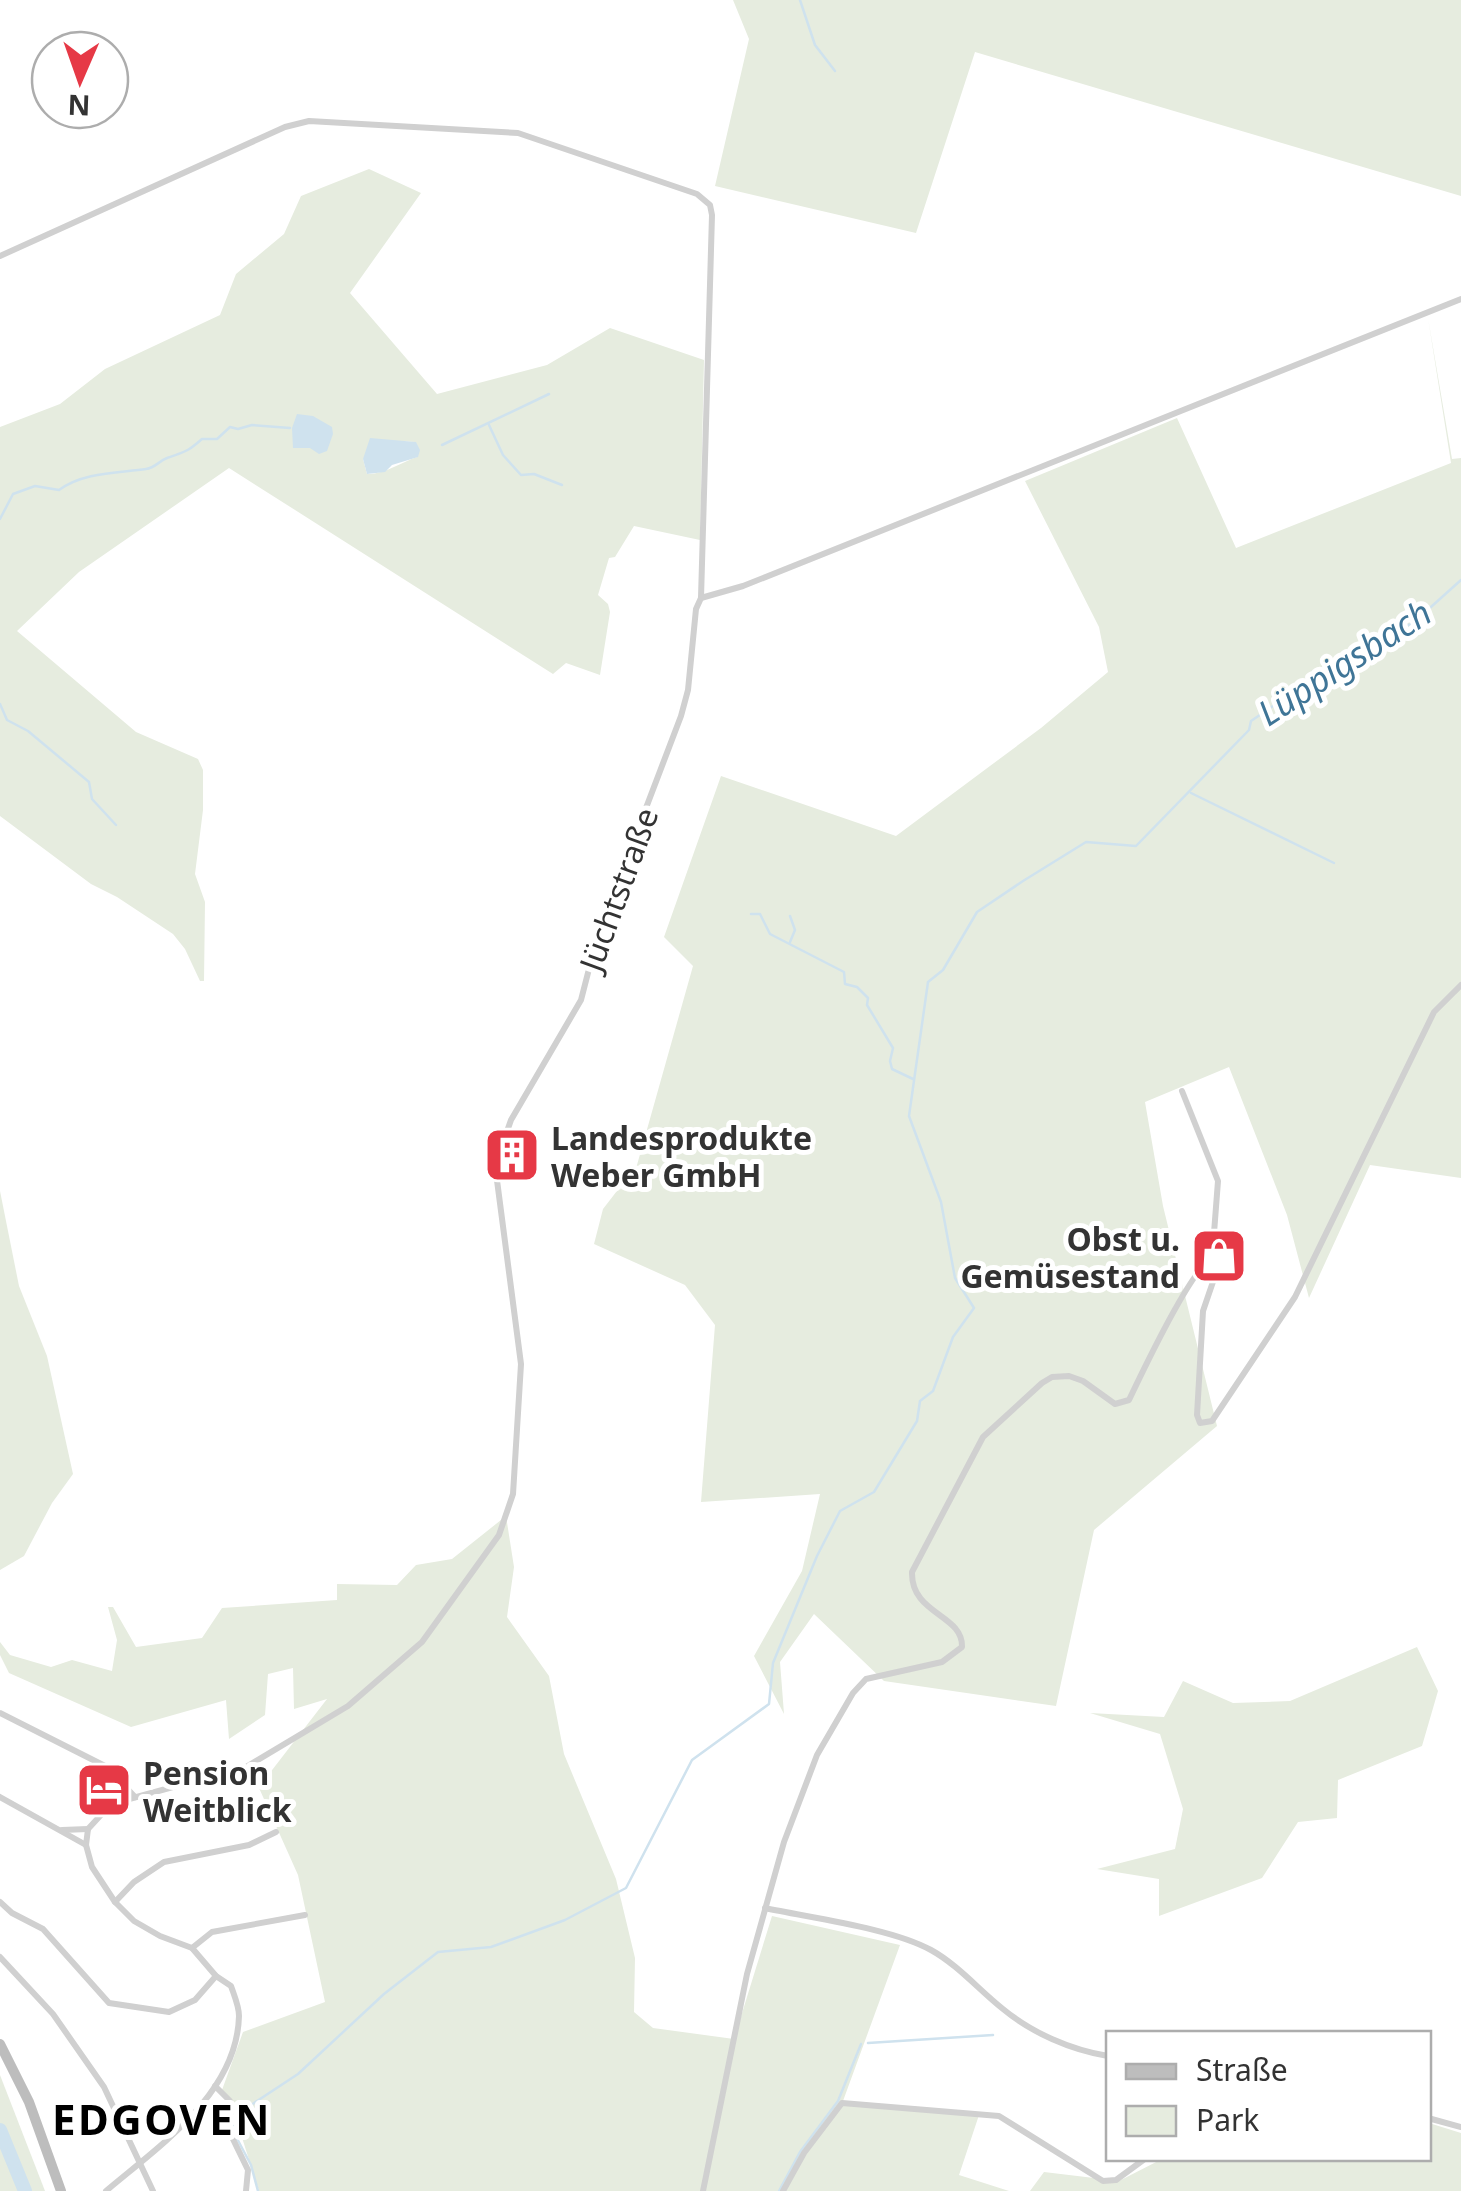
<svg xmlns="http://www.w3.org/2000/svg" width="1461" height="2191" viewBox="0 0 1461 2191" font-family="'Noto Sans',sans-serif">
  <rect width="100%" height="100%" fill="#fff"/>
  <!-- green -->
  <g fill="#e6ecdf" fill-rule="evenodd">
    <path d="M733 0H1461V196L975 52 916 233 715 186 749 39Z"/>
    <path d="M369 169 421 193 350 293 437 394 547 365 610 328 704 360 700 540 634 526 615 557 609 558 598 595 608 604 610 612 600 675 566 663 553 674 229 468 79 572 17 631 136 732 198 759 203 770V810L195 874 205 902 204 981H200L185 949 173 934 117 897 91 884 0 816V427L60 404 105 369 220 315 236 274 284 234 301 196ZM398 441 415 442 417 457C402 462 383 475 367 474L363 459Z"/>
    <path d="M1428 318 1452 459 1461 458V1178L1370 1165 1309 1298 1287 1215 1229 1067 1145 1102 1163 1206 1217 1426 1094 1530 1056 1706 884 1681 814 1614 780 1662 784 1714 754 1656 802 1571 820 1494 701 1502 715 1325 685 1285 594 1244 603 1209 637 1165 693 966 664 937 721 776 896 836 1041 728 1108 672 1099 627 1025 481 1177 418 1236 548 1451 463Z"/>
    <path d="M0 1191 19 1286 47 1356 73 1474 52 1503 24 1556 0 1570Z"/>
    <path d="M506 1516 514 1567 507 1617 549 1676 564 1754 616 1879 635 1958 634 2012 653 2028 734 2039 772 1916 900 1945 843 2101 979 2115 959 2175 1009 2191H259L237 2122 222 2090 243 2032 325 2002 298 1875 255 1779 269 1774 327 1699 294 1709 293 1668 268 1674 265 1715 229 1739 226 1700 131 1727 9 1673 0 1655V1642L10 1655 51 1667 72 1660 112 1671 117 1640 108 1607H113L136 1647 202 1638 222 1608 337 1600V1584L397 1585 416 1565 452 1559Z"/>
    <path d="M1417 1647 1438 1691 1422 1746 1338 1780 1337 1818 1298 1822 1262 1878 1159 1916V1879L1097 1869 1175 1849 1183 1809 1160 1734 1090 1713 1164 1717 1183 1681 1233 1703 1290 1701Z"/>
    <path d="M0 2075 45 2191H0Z"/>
    <path d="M1429 2123 1461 2133V2191H1030L1044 2172 1119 2181 1162 2159 1428 2158Z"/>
  </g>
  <!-- water -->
  <g fill="#cfe2ee">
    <path d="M297 414 313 416 332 427 333 434 327 451 319 454 310 448H293L292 428Z"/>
    <path d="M370 438 416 442 420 450 418 457 392 465 385 472 367 474 363 459Z"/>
  </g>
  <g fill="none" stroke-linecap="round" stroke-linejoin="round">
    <!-- stream -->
    <g stroke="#cfe2ee" stroke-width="2.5">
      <path d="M800 0 815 45 835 71"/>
      <path d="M489 425 503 455 521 475 534 474 562 485"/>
      <path d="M442 445 549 394"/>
      <path d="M0 519 13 494 35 486 59 490C83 472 118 473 146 469 155 468 159 461 167 458 186 451 186 453 202 439H217L230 427 238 429 252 425 290 428"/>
      <path d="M0 704 7 720 28 731 89 782 92 799 116 825"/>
      <path d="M1191 793 1334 863"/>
      <path d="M751 914H760L770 934 844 972 845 984 857 987 868 998 867 1005 893 1048 890 1061 892 1069 913 1079"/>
      <path d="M790 916 795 930 790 942"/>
      <path d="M868 2043 993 2035"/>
      <path d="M258 2191 251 2165 233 2131 236 2115 298 2074 384 1994 438 1952 491 1947 565 1920 626 1888 692 1760 769 1704 773 1663 817 1556 840 1511 874 1492 917 1421 920 1401 933 1391 953 1337 974 1308 955 1278 941 1202 909 1116 928 982 943 970 977 912 1023 881 1086 842 1136 846 1249 730 1251 721 1377 635 1412 624 1461 580"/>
      <path d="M779 2191 800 2152 838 2101 861 2044"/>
    </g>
    <!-- river -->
    <path stroke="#cfe2ee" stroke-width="14" d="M0 2130 25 2191"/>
    <!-- street -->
    <g stroke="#d0d0d0" stroke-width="6">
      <path d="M0 256 285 127 309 121 518 133 697 194 710 205 712 215 701 598 696 609 688 690 681 716 598 934 581 1000 511 1120 495 1165 521 1364 513 1494 499 1535 422 1642 348 1706 246 1767 111 1804 88 1829 86 1845 92 1867 115 1902 134 1921 160 1936 192 1948 216 1976 231 1986C234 1995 239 2006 239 2016 237 2094 159 2146 106 2191"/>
      <path d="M701 598 743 586 1461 299"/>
      <path d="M1182 1091 1218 1181 1212 1259"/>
      <path d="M0 1713 107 1767 135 1797"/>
      <path d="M0 1797 86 1845"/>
      <path d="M62 1830 88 1829"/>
      <path d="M0 1902 12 1913 43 1929 109 2003 169 2012 195 2000 216 1976"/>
      <path d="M115 1902 134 1882 164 1862 249 1845 276 1832"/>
      <path d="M765 1908C811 1918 891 1928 931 1950 958 1965 979 1990 1003 2009 1032 2033 1071 2050 1108 2056"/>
      <path d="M192 1948 212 1932 305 1915"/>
      <path d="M0 1957 53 2014 104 2087 153 2191"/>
      <path d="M215 2086 230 2101 229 2131 248 2170 246 2191"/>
      <path d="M1428 2118 1461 2127"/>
      <path d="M703 2191 747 1974 784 1842 817 1755 853 1693 866 1679 942 1662 962 1647C963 1614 911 1615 912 1572L983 1437 1042 1383 1052 1377 1069 1376 1083 1381 1115 1404 1129 1400C1141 1375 1192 1266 1212 1259L1217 1270 1203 1311 1197 1415 1200 1423 1212 1421 1295 1297 1434 1012 1461 985"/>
      <path d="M783 2191 804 2153 842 2103 999 2116 1103 2181 1116 2180 1146 2158"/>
    </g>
    <!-- secondary -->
    <path stroke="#bdbdbd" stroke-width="10" d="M0 2044 29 2102 61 2191"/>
  </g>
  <!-- icons -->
  <defs>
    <g id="building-square" transform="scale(2.875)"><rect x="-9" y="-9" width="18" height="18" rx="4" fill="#e63946" stroke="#fff"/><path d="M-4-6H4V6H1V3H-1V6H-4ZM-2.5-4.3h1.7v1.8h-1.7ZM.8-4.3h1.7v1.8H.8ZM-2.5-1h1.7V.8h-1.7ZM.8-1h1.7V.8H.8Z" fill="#fff"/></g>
    <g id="shop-square" transform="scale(2.875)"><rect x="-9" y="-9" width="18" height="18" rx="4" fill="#e63946" stroke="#fff"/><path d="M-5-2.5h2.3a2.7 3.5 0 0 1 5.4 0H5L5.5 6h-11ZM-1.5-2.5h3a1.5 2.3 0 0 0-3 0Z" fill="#fff"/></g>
    <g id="hotel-square" transform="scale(2.875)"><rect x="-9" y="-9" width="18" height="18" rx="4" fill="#e63946" stroke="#fff"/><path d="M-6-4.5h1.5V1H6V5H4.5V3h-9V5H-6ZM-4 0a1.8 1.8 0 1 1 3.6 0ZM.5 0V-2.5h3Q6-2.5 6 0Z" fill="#fff"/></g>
  </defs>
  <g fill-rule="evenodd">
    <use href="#building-square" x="512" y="1155"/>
    <use href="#shop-square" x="1219" y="1256"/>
    <use href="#hotel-square" x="104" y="1790"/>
  </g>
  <g text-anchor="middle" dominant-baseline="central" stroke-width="10" stroke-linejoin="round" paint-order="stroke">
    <!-- street labels -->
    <g font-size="32" fill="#333" stroke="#fff">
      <text transform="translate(618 889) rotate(-70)">Jüchtstraße</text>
    </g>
    <!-- poi labels -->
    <g font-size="32" font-weight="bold" fill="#333" stroke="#fff" text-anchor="start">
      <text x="551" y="1137">Landesprodukte<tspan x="551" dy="37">Weber GmbH</tspan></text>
      <text x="1180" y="1238" text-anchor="end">Obst u.<tspan x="1180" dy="37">Gemüsestand</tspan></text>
      <text x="143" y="1772">Pension<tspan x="143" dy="37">Weitblick</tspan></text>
    </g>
    <!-- water labels -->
    <g font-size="35" font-style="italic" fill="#3f7597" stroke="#fff">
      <text transform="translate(1344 662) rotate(-33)">Lüppigsbach</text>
    </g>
    <!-- district labels -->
    <g font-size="42" font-weight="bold" letter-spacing="2.5" fill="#000" stroke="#fff">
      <text x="162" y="2118">EDGOVEN</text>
    </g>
  </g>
  <!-- legend -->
  <rect x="1106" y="2031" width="325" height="130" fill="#ffffff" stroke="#adadad" stroke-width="2.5"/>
  <rect x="1126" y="2064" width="50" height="15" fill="#bdbdbd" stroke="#adadad" stroke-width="2.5"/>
  <text x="1196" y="2081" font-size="30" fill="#333333">Straße</text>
  <rect x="1126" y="2106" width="50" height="30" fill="#e6ecdf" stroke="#adadad" stroke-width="2.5"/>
  <text x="1196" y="2131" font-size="30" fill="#333333">Park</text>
  <!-- north arrow -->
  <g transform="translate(80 80) rotate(182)"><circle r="48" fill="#ffffff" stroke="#adadad" stroke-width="2.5"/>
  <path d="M0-8L18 38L0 25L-18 38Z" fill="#e63946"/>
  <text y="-15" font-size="28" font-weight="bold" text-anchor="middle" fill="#333333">N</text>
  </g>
</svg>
